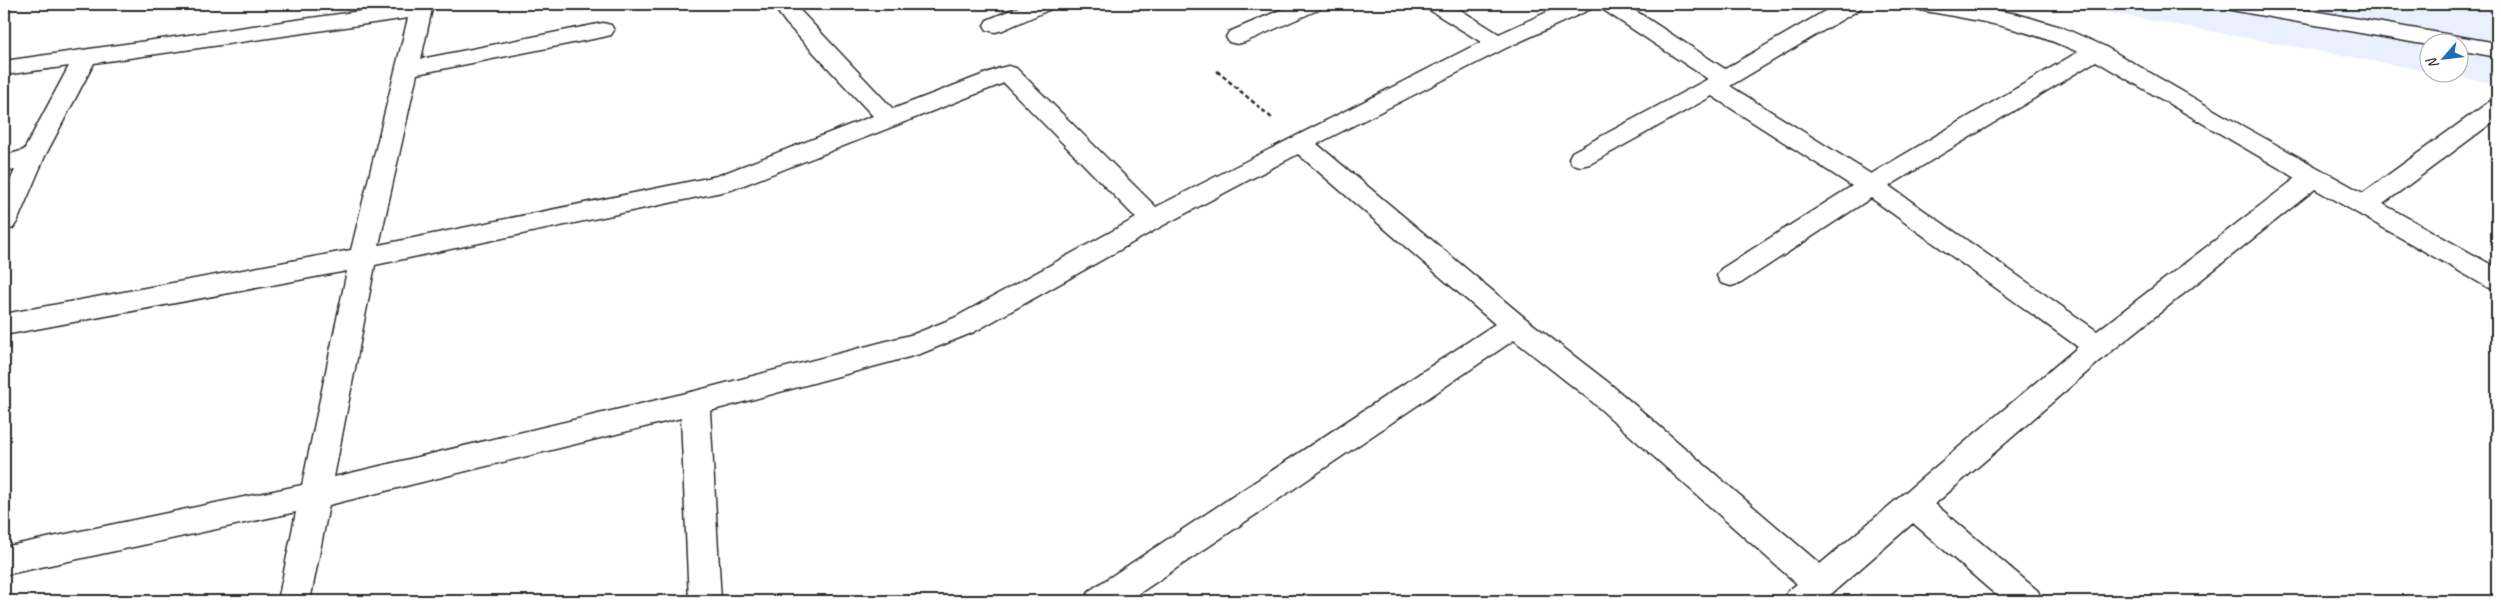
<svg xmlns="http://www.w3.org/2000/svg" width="2501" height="605" viewBox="0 0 2501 605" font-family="Caveat,sans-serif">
  <rect width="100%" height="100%" fill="#fff"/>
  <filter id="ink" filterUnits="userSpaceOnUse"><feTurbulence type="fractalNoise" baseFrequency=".02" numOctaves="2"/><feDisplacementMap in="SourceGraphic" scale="10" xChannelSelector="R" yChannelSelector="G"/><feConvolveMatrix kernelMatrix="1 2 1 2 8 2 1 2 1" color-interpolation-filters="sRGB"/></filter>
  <g filter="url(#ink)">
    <!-- built -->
    <path fill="#eaf0fe" d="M2061 4H2497V84L2435 73 2458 72V42H2428V71Z"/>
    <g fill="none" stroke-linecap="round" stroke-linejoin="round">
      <!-- service casing -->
      <g stroke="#2b2b2b" stroke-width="3">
        <path id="service" d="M2225 4H2273L2497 43V57L2458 50V42H2428V45L2236 11 2228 9Z"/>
      </g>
      <!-- minor casing -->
      <g stroke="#2b2b2b" stroke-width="3">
        <g id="minor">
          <path d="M411 4H433L421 59 603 23 611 25 614 30 611 35 603 37 417 74 379 245 717 176 873 116 786 23 772 4H794L893 109 1000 68 1008 66 1016 68 1156 207 1481 42 1428 9 1425 4H1451L1499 34 1565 4H1594L1591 9 1506 48 1317 144 1525 318 1609 383 1820 564 2078 347 1871 198 1741 283 1731 286 1721 283 1717 276 1721 269 1852 186 1712 96 1590 164 1581 166 1572 164 1569 158 1572 152 1708 79 1602 9 1599 4H1625L1725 69 1837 4H1863L1860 9 1730 86 1871 174 2078 52C2025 28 1981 21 1925 11L1917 9 1914 4H1960L2017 14 2061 27 2104 46 2221 114 2363 193 2489 102 2497 99V119L2383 204 2497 268V290L2487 287 2315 189 2108 354 1935 504 2038 591 2042 601H2003L1913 523 1823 601H1784L1788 591 1797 584 1589 399 1514 340 1128 601H1085L1089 591 1495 324 1298 154 1162 226 974 332 920 354 710 411 721 601H689L681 418 329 505 310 601H278L296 512 4 575V547L302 485 347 271 4 335V314L351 250 408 18 94 63 45 156 17 222 13 228 4 231V194L15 170 4 172V156L24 150 69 66 4 75V61ZM2096 61 2296 178 2097 331 1889 186ZM1004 83 1136 218 954 318 914 334 695 391 334 477 375 265 731 190Z"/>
          <path d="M1025 4H1054L1051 9 1003 30 995 32 987 30 984 25 987 20Z"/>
          <path d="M1294 4H1323L1320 9 1245 42 1237 44 1229 42 1226 37 1229 32Z"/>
        </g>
      </g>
      <!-- path -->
      <path stroke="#2b2b2b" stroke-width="2.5" stroke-dasharray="4.5 3" stroke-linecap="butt" d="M1217 71 1273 119"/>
      <!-- service -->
      <use href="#service" fill="#fff" fill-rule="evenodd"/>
      <!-- minor -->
      <use href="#minor" fill="#fff" fill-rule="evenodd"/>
    </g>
  </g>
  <!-- margin -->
  <rect width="2501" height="605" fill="none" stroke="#fff" stroke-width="20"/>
  <rect x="10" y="10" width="2481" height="585" fill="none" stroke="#2b2b2b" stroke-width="2" filter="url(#ink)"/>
  <!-- north arrow -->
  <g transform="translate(2444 58) rotate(242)"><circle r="24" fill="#ffffff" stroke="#aaaaaa"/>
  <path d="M0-4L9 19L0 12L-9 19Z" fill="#1f6fb2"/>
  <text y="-8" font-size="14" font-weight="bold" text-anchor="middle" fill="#2b2b2b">N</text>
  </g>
</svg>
